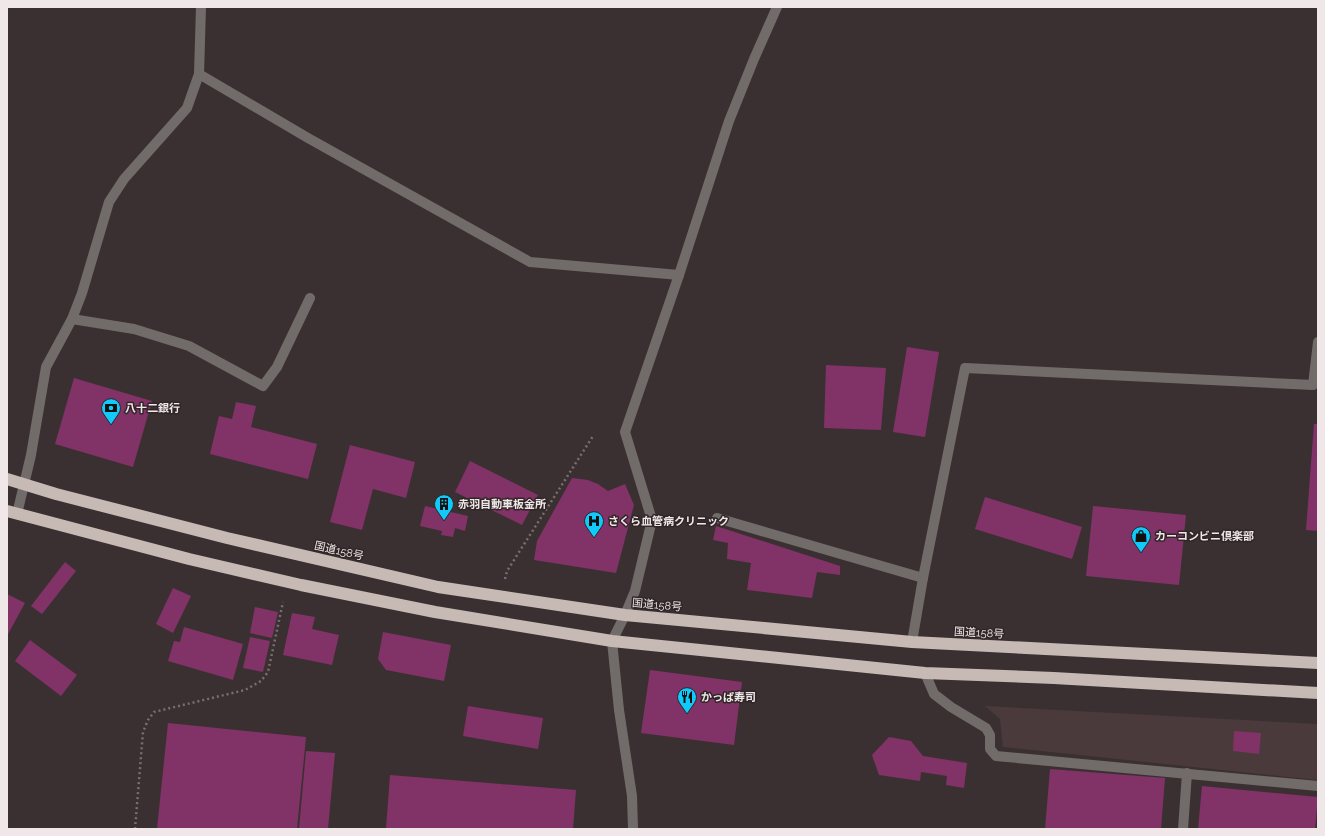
<svg xmlns="http://www.w3.org/2000/svg" width="1325" height="836" viewBox="0 0 1325 836" font-family="Raleway,'Noto Sans JP',sans-serif">
  <rect width="100%" height="100%" fill="#3b3031"/>
  <!-- built -->
  <path fill="#4b3a3b" d="M985 706 1318 724V780L1003 747 1000 719Z"/>
  <!-- building -->
  <g fill="#813267">
    <path d="M907 347 939 352 925 437 893 432Z"/>
    <path d="M826 365 886 368 881 430 824 428Z"/>
    <path d="M74 378 152 401 133 467 55 444Z"/>
    <path d="M236 402 256 406 251 427 317 444 308 479 210 454 219 416 232 419Z"/>
    <path d="M1314 424H1318V531L1306 530Z"/>
    <path d="M350 445 415 462 406 498 373 489 362 530 330 522Z"/>
    <path d="M470 461 538 495 522 525 455 492Z"/>
    <path d="M572 478 588 480 598 484 608 491 625 484 634 505 616 573 534 560 537 541Z"/>
    <path d="M985 497 1082 527 1072 559 975 529Z"/>
    <path d="M425 506 468 516 465 531 455 528 453 537 441 535 442 531 420 526Z"/>
    <path d="M1093 506 1186 515 1179 585 1086 576Z"/>
    <path d="M716 526 840 566V575L817 572 812 598 747 590 751 563 727 559 728 543 713 540Z"/>
    <path d="M65 562 76 571 42 614 31 606Z"/>
    <path d="M173 588 191 596 173 633 156 624Z"/>
    <path d="M7 594 25 603 7 636Z"/>
    <path d="M255 607 278 612 272 638 250 633Z"/>
    <path d="M292 613 315 617 312 629 339 635 332 665 283 655Z"/>
    <path d="M184 627 243 644 233 680 168 661 174 641 180 642Z"/>
    <path d="M383 632 451 645 444 681 386 670 378 659Z"/>
    <path d="M250 637 270 641 263 672 243 668Z"/>
    <path d="M30 640 77 675 61 696 15 661Z"/>
    <path d="M650 670 742 682 734 745 641 733Z"/>
    <path d="M468 706 543 718 538 749 463 736Z"/>
    <path d="M168 723 306 737 297 829H157Z"/>
    <path d="M1234 731 1261 733 1259 754 1233 751Z"/>
    <path d="M889 737 911 741 923 756 967 763 964 788 946 785 947 776 921 772 920 781 879 775 872 755Z"/>
    <path d="M306 751 335 753 328 829H299Z"/>
    <path d="M1050 769 1165 778 1161 829H1045Z"/>
    <path d="M390 775 576 790 573 829H386Z"/>
    <path d="M1202 786 1318 797 1315 829H1198Z"/>
  </g>
  <g fill="none" stroke-linecap="round" stroke-linejoin="round">
    <!-- path -->
    <g stroke="#796f70" stroke-width="2.5" stroke-dasharray="2 3" stroke-linecap="butt">
      <path d="M505 579 507 571 593 436"/>
      <path d="M135 829 143 732 148 720 154 712 245 690 261 681 268 672 283 602"/>
    </g>
    <!-- minor -->
    <g stroke="#716c6a" stroke-width="10">
      <path d="M199 74 308 138 530 262 679 275"/>
      <path d="M72 319 134 329 189 346 263 386 277 367 310 298"/>
      <path d="M17 514 31 455 46 367 72 319 82 293 109 202 124 179 187 108 199 74 201 7"/>
      <path d="M717 518 923 578"/>
      <path d="M912 642 923 578 965 368 1313 385 1318 342"/>
      <path d="M925 673 934 694 951 707 986 728 990 735V749L996 756 1318 786"/>
      <path d="M633 829 632 796 619 710 612 641 625 615 635 591 652 520 625 432 679 275 729 121 754 59 777 7"/>
      <path d="M1183 829 1187 773"/>
    </g>
    <!-- highway -->
    <g stroke="#c7bab5" stroke-width="12">
      <path d="M7 479 56 494 227 538 438 587 625 615 912 642 1318 663"/>
      <path d="M7 511 189 559 301 585 435 612 612 641 925 673 1054 678 1318 693"/>
    </g>
  </g>
  <!-- icons -->
  <defs>
    <g id="bank-pin" transform="scale(1)"><path d="M0 17L-7.5 6A9.5 9.5 0 1 1 7.5 6Z" fill="#0fcafa" stroke="#302627"/><path d="M-6-4H6V4H-6ZM0-2.3a2.3 2.3 0 1 0 0 4.6a2.3 2.3 0 1 0 0-4.6Z" fill="#111"/></g>
    <g id="building-pin" transform="scale(1)"><path d="M0 17L-7.5 6A9.5 9.5 0 1 1 7.5 6Z" fill="#0fcafa" stroke="#302627"/><path d="M-4-6H4V6H1V3H-1V6H-4ZM-2.5-4.3h1.7v1.8h-1.7ZM.8-4.3h1.7v1.8H.8ZM-2.5-1h1.7V.8h-1.7ZM.8-1h1.7V.8H.8Z" fill="#111"/></g>
    <g id="hospital-pin" transform="scale(1)"><path d="M0 17L-7.5 6A9.5 9.5 0 1 1 7.5 6Z" fill="#0fcafa" stroke="#302627"/><path d="M-5-5h3v3.5h4V-5h3V5h-3V1.5h-4V5h-3Z" fill="#111"/></g>
    <g id="shop-pin" transform="scale(1)"><path d="M0 17L-7.5 6A9.5 9.5 0 1 1 7.5 6Z" fill="#0fcafa" stroke="#302627"/><path d="M-5-2.5h2.3a2.7 3.5 0 0 1 5.4 0H5L5.5 6h-11ZM-1.5-2.5h3a1.5 2.3 0 0 0-3 0Z" fill="#111"/></g>
    <g id="restaurant-pin" transform="scale(1)"><path d="M0 17L-7.5 6A9.5 9.5 0 1 1 7.5 6Z" fill="#0fcafa" stroke="#302627"/><path d="M-5-6h1v4h1v-4h1v4h1v-4h1v5L-1.5 .5V6h-2V.5L-5-1ZM5-6V6H3V1.5H1.5Q1.5-4 5-6Z" fill="#111"/></g>
  </defs>
  <g fill-rule="evenodd">
    <use href="#bank-pin" x="111" y="408"/>
    <use href="#building-pin" x="444" y="504"/>
    <use href="#hospital-pin" x="594" y="521"/>
    <use href="#shop-pin" x="1141" y="536"/>
    <use href="#restaurant-pin" x="687" y="697"/>
  </g>
  <g text-anchor="middle" dominant-baseline="central" stroke-width="3" stroke-linejoin="round" paint-order="stroke">
    <!-- poi labels -->
    <g font-size="11" font-weight="bold" fill="#efe7e8" stroke="#302627" text-anchor="start">
      <text x="125" y="408">八十二銀行</text>
      <text x="458" y="504">赤羽自動車板金所</text>
      <text x="608" y="521">さくら血管病クリニック</text>
      <text x="1155" y="536">カーコンビニ倶楽部</text>
      <text x="701" y="697">かっぱ寿司</text>
    </g>
    <!-- street labels -->
    <g font-size="11" fill="#efe7e8" stroke="#302627">
      <text transform="translate(339 551) rotate(13)">国道158号</text>
      <text transform="translate(657 605) rotate(5)">国道158号</text>
      <text transform="translate(979 633) rotate(3)">国道158号</text>
    </g>
  </g>
  <!-- border -->
  <rect width="1325" height="836" fill="none" stroke="#efe7e8" stroke-width="16"/>
</svg>
